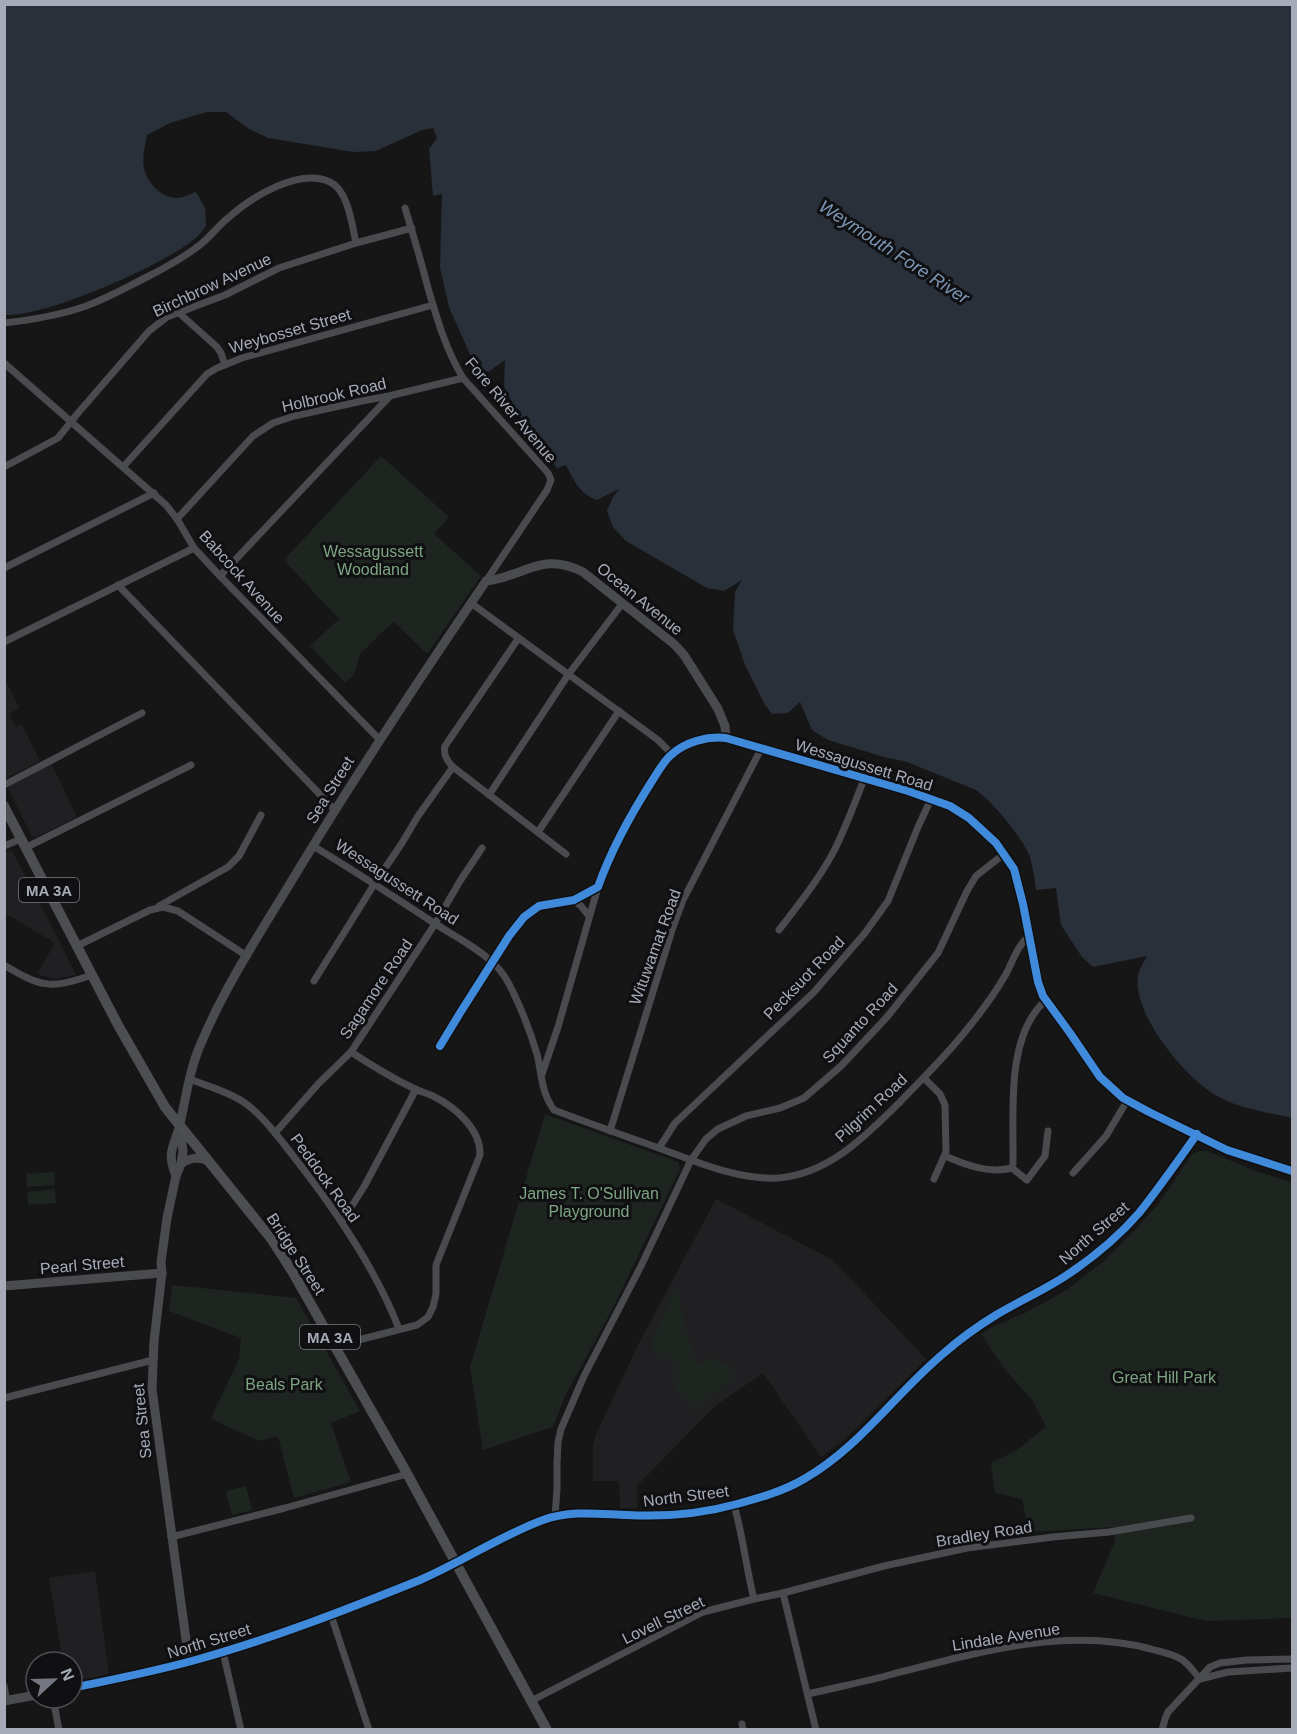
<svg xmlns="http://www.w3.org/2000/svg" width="1297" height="1734" viewBox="0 0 1297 1734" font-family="Helvetica,sans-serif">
  <rect width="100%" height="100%" fill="#161616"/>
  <!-- built -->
  <g fill="#202022">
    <path d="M5 679 19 708 9 714 16 727 22 725 40 761 5 779Z"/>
    <path d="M51 763 77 817 36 837H32L8 788 10 784Z"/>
    <path d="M12 851 59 940 76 975 54 979 37 974 55 943 5 913V852Z"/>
    <path d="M716 1199 833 1260 926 1359 862 1423 844 1440 821 1457 763 1373 714 1407 637 1486V1508H620L619 1481H593V1446L596 1434 640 1341Z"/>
    <path d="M95 1571 109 1674 72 1682V1662H63L49 1578Z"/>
  </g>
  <!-- green -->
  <g fill="#1e2520">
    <path d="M381 456 449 517 434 534 481 576 427 654 394 622 384 630 360 654 354 674 345 683 310 646 339 619 284 560Z"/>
    <path d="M545 1114 678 1162 680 1169 612 1310 566 1394 553 1427 483 1450 470 1367Z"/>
    <path d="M1200 1151H1207L1258 1172 1292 1182V1618L1206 1621 1093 1593 1115 1541 1114 1527 1029 1532 1022 1499 995 1493 991 1463 1015 1451 1046 1427 1033 1401 1003 1367 981 1334 992 1327 1025 1313 1065 1291 1104 1261 1134 1231 1159 1203 1193 1153Z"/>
    <path d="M54 1172 55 1185 27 1187 26 1174Z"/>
    <path d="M55 1189 56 1203 28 1205 27 1192Z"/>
    <path d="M172 1285 296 1298 360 1411 331 1423 351 1482 294 1498 278 1436 259 1441 222 1424 211 1418 239 1359 241 1338 169 1311Z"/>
    <path d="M675 1287 680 1289C677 1308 691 1344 697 1364 702 1362 708 1359 713 1359 721 1360 725 1367 733 1367L736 1376 696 1411 675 1387 673 1378V1361L669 1358 661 1360 651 1345Z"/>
    <path d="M246 1486 252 1510 232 1515 226 1491Z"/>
  </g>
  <!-- water -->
  <path fill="#293039" d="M4 5H1292V1118C1267 1112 1240 1109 1217 1096 1186 1079 1132 1014 1138 976 1139 969 1144 962 1147 956L1093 967 1082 957 1061 925 1056 888 1036 890C1035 880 1033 868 1030 857 1022 837 993 802 976 790L907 762 884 757 828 740 812 730 800 702 788 713 772 714 765 705 745 665 733 630 735 592 742 580 724 591 707 588 626 541 613 527 607 511 613 497 619 489 597 500C580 494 574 481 566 465L557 468 520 418 504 386 505 360 488 372 476 368 449 307 440 268 442 194 433 196 429 149 437 138 433 128 422 130 376 151 353 152 268 138 249 129 226 112H207L170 123 147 135C145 146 142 157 144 168 147 183 162 198 177 198 183 198 190 194 196 192L205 208 206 226C203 230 200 234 197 237 165 265 46 317 5 315Z"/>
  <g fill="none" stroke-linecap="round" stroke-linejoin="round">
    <!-- minor -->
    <g stroke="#4a4b4f" stroke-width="7">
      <path d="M405 208C413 234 421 261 428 288 437 319 446 350 463 378L548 473 551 480 547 490 486 581"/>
      <path d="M178 312 217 347 221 353 225 365"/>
      <path d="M4 323C30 320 56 316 80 308 102 301 123 289 143 279 163 269 184 258 201 244 211 236 218 226 228 218 250 198 299 167 330 182 348 190 352 225 356 243"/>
      <path d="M4 363 166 505 177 519 194 548 220 576 380 740"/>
      <path d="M4 467 58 438 78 413 149 331 167 317 225 295 279 268 356 243 412 228"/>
      <path d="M123 467 207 374 217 368 242 358 433 305"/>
      <path d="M177 519 253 436 273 423 294 416 362 401 389 396 463 378"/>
      <path d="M4 568 154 493"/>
      <path d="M220 576 389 397"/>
      <path d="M118 585 335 810"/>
      <path d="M471 603 658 740 672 754"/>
      <path d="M518 639 445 746C443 755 447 761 453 767L566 854"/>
      <path d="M4 642 194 548"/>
      <path d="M4 785 142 713"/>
      <path d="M489 795 568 675 622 604"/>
      <path d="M538 832 619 711"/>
      <path d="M4 846 21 839"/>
      <path d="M313 846C355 871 396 898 437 925 456 937 478 948 494 964 503 972 509 983 514 994 523 1013 531 1034 537 1054 542 1075 541 1092 554 1110 588 1123 622 1135 656 1147 695 1161 736 1180 778 1178 829 1174 865 1136 899 1103 921 1080 944 1058 964 1033 979 1015 994 995 1006 974 1013 961 1017 946 1029 936"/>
      <path d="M27 847 191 765"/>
      <path d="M574 900 581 906 589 916"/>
      <path d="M159 906 228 867 239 856 261 815"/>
      <path d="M779 930C799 904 820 878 835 849 846 826 855 803 864 779"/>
      <path d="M77 946 150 910 163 907 178 911 247 956"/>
      <path d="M4 965C42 988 51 989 92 975"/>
      <path d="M314 981 375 883 402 843 418 816 453 767"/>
      <path d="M440 1046 460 1013 509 936 524 917 539 906 574 900 598 887C611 850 631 814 652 781 658 772 663 762 671 755 685 742 707 736 726 738"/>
      <path d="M542 1074 558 1027 598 887"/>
      <path d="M924 1078 940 1094 945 1105 946 1152 934 1179"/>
      <path d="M190 1079C209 1087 233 1093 249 1106 266 1120 280 1139 294 1157 334 1208 376 1269 399 1329"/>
      <path d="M610 1131 673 927 683 900 761 749"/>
      <path d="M275 1133 319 1083 351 1052 435 924 460 881 482 848"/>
      <path d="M659 1148 675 1123 814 992 865 933 888 901 918 827 931 799"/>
      <path d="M945 1156C966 1165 989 1174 1012 1168"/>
      <path d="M1012 1168 1013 1164C1014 1115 1005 1037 1045 1001"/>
      <path d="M1012 1168 1027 1180 1045 1156 1048 1131"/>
      <path d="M1073 1173 1106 1136 1127 1101"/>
      <path d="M342 1222 365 1185 416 1089"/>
      <path d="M335 1346 417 1325 428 1317 433 1307 436 1294V1265L480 1155C481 1129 455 1107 433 1096 427 1093 421 1092 415 1089 394 1079 371 1065 351 1052"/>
      <path d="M4 1398 153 1360"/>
      <path d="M734 1505C743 1536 746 1567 754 1599"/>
      <path d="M555 1516 557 1490V1463L558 1442 561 1429 584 1376 641 1266 691 1160 706 1139 718 1129 746 1116 780 1108 804 1098 841 1066 887 1017 938 953 967 891 976 876 1004 854"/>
      <path d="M171 1537 285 1508 407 1474"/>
      <path d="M783 1593 884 1566 967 1548 1053 1537 1109 1532 1191 1518"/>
      <path d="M331 1615 369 1730"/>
      <path d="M223 1652 241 1730"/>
      <path d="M1200 1679 1228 1672 1292 1668"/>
      <path d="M4 1686 7 1701"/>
      <path d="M808 1694C837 1687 865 1682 893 1674 976 1653 1065 1626 1151 1649 1161 1652 1172 1654 1181 1659 1189 1664 1194 1672 1200 1679"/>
      <path d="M53 1698 59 1730"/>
      <path d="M531 1701 703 1612 754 1599 783 1593 816 1730"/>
      <path d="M742 1724 743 1730"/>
      <path d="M1162 1730 1165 1719 1168 1712 1210 1667 1220 1663 1247 1660 1292 1659"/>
    </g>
    <!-- tertiary -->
    <g stroke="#4a4b4f" stroke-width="9">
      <path d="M180 1130 183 1151 181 1164 176 1176 167 1218 161 1262 162 1273 154 1341 152 1389 189 1662"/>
      <path d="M181 1164C190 1157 198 1157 209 1161"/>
      <path d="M176 1176C166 1151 174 1148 180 1124 186 1097 190 1067 202 1041 228 980 266 924 300 867 359 770 422 675 486 581 526 576 542 551 583 572L674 644 684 655 718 709 725 726 726 738 908 791 950 806 969 818 996 843 1014 869 1023 904 1038 982 1043 996 1070 1033 1100 1077 1123 1098 1149 1112 1227 1150 1292 1171"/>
      <path d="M4 1286 162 1273"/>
      <path d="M72 1688C115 1679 157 1671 199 1659 274 1638 348 1609 420 1580 462 1562 500 1536 543 1520 571 1510 598 1514 627 1515 663 1517 701 1514 737 1504 759 1498 784 1491 804 1479 859 1448 896 1393 944 1353 960 1339 978 1326 996 1315 1021 1300 1047 1289 1070 1273 1095 1256 1119 1236 1139 1213 1159 1188 1178 1161 1197 1134"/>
      <path d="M4 1701 36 1695"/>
    </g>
    <!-- primary -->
    <path stroke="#4d4e51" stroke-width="10" d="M4 806 118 1025 165 1107 252 1215 272 1240 292 1271 404 1468 547 1730"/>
    <!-- cycleway casing -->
    <g stroke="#101012" stroke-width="11">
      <g id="cycleway">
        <path d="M440 1046 460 1013 509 936 524 917 539 906 574 900 598 887C611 850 631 814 652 781 658 772 663 762 671 755 685 742 707 736 726 738L908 791 950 806 969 818 996 843 1014 869 1023 904 1038 982 1043 996 1070 1033 1100 1077 1123 1098 1149 1112 1227 1150 1292 1171"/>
        <path d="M72 1688C115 1679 157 1671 199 1659 274 1638 348 1609 420 1580 462 1562 500 1536 543 1520 571 1510 598 1514 627 1515 663 1517 701 1514 737 1504 759 1498 784 1491 804 1479 859 1448 896 1393 944 1353 960 1339 978 1326 996 1315 1021 1300 1047 1289 1070 1273 1095 1256 1119 1236 1139 1213 1159 1188 1178 1161 1197 1134"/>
      </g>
    </g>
    <!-- cycleway -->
    <use href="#cycleway" stroke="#408adc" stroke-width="8"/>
  </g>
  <g text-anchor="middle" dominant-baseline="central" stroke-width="6" stroke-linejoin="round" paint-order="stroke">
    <!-- shield labels -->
    <g fill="#101012" stroke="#7a7c86" stroke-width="1.5">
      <rect x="19" y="878" width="60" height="24" rx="4.5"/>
      <rect x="300" y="1325" width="60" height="24" rx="4.5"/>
    </g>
    <g font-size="15" font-weight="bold" fill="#a7abb8">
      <text x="49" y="890">MA 3A</text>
      <text x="330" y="1337">MA 3A</text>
    </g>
    <!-- street labels -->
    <g font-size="16" fill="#a7abb8" stroke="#101012">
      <text transform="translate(212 285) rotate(-25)">Birchbrow Avenue</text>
      <text transform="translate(290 331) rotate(-16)">Weybosset Street</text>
      <text transform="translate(334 395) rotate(-13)">Holbrook Road</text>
      <text transform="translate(511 410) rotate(50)">Fore River Avenue</text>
      <text transform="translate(242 577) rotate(48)">Babcock Avenue</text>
      <text transform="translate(640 599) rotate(39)">Ocean Avenue</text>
      <text transform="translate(864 765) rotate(17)">Wessagussett Road</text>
      <text transform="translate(330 790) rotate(-58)">Sea Street</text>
      <text transform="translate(397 882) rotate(33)">Wessagussett Road</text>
      <text transform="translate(655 947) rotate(-70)">Wituwamat Road</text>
      <text transform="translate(804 978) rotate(-46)">Pecksuot Road</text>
      <text transform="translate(376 989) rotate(-56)">Sagamore Road</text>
      <text transform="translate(860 1023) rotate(-47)">Squanto Road</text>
      <text transform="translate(871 1108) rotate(-43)">Pilgrim Road</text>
      <text transform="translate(325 1178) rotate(54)">Peddock Road</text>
      <text transform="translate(1094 1233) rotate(-41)">North Street</text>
      <text transform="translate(296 1254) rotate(57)">Bridge Street</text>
      <text transform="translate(82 1265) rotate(-5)">Pearl Street</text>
      <text transform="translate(142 1421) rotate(-96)">Sea Street</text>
      <text transform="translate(686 1496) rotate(-7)">North Street</text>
      <text transform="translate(984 1534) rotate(-9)">Bradley Road</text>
      <text transform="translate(663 1620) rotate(-26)">Lovell Street</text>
      <text transform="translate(1006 1637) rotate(-9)">Lindale Avenue</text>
      <text transform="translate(209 1641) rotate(-17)">North Street</text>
    </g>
    <!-- park labels -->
    <g font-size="16" fill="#7da482" stroke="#101012">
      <text x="373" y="551">Wessagussett<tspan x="373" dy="18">Woodland</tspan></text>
      <text x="589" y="1193">James T. O'Sullivan<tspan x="589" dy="18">Playground</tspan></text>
      <text x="1164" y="1377">Great Hill Park</text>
      <text x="284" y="1384">Beals Park</text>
    </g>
    <!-- water labels -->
    <g font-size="18" font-style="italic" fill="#7c96b5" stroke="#101012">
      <text transform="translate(894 252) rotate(33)">Weymouth Fore River</text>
    </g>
  </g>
  <!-- border -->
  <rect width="1297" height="1734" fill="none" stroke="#a7abb8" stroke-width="12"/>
  <!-- north arrow -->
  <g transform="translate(54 1680) rotate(68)"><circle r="28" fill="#101012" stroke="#4c4e54" stroke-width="1.5"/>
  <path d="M0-4.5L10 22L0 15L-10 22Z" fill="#74777f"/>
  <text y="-9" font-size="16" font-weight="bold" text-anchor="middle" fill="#a7abb8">N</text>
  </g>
</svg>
